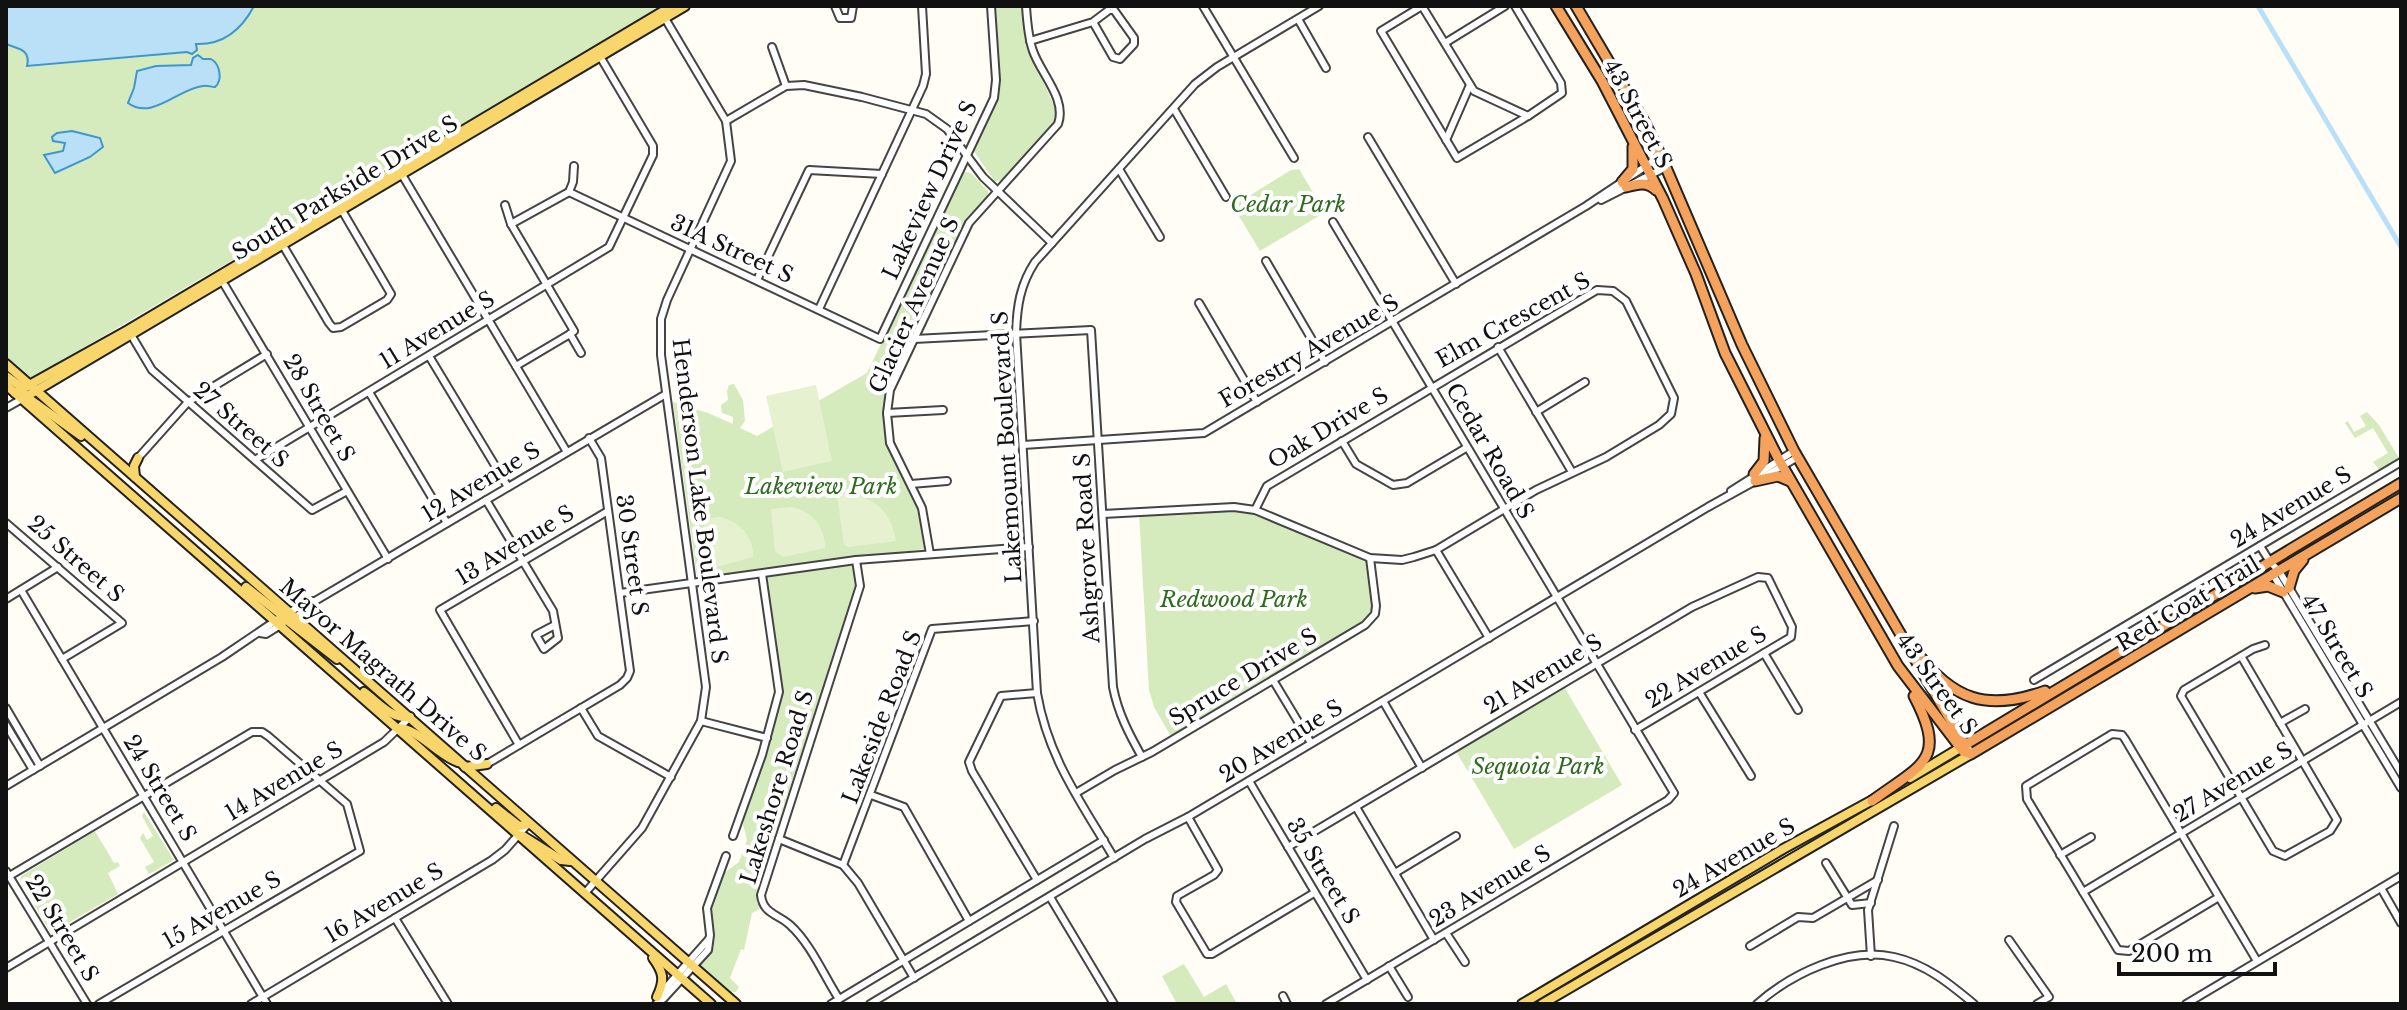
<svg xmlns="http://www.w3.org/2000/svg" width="2407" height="1010" viewBox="0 0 2407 1010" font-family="'Libre Baskerville',serif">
  <rect width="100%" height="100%" fill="#fffdf5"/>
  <!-- green -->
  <g fill="#d5ebbd">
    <path d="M254 6H663L34 377H28L6 358V44L24 49 31 66 195 47 196 44H205L251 13Z"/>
    <path d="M994 6H1021L1029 50 1057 112 1054 123 1001 180 995 182 973 150 998 86Z"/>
    <path d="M1299 169 1324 211 1319 216 1260 251 1233 206 1291 170Z"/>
    <path d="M966 172 971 173 988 191V196L965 221 887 386C875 437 892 450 911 494 920 511 922 530 925 549L697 577 673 402 708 413 733 424V417L722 413 721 405 728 400 727 391 729 385 734 384 743 400 745 421 740 428 757 436 867 373 962 174Z"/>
    <path d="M2367 412 2379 425 2399 458 2381 472 2373 462 2388 453 2373 428 2355 438 2345 423 2348 421 2354 432 2366 426 2360 416Z"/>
    <path d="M1234 507 1255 510 1370 558 1376 600 1370 620 1173 740 1154 707 1149 690 1139 513Z"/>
    <path d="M854 565 856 586 757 888V902L760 909 752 913 744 950 741 949 730 978 739 987 736 992H728L702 969 701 962 714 941 710 908 724 873 739 862 747 840 743 824 744 814 766 755 783 694 766 577Z"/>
    <path d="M1562 683 1622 785 1514 849 1454 748Z"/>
    <path d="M144 812 174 860 149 874 145 867 154 862 140 838 143 833 147 840 153 836 142 816Z"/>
    <path d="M95 831 114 863 118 862 120 866 108 873 118 894 51 933 20 880 21 876Z"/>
    <path d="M1184 964 1204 997 1226 984 1237 1004H1177L1162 976Z"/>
  </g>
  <!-- pitch -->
  <g fill="#e6f2cf">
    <path d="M816 385 832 461 783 472 766 396Z"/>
    <path d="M837 495C870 492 891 509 896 541L848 547 844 545Z"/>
    <path d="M791 507C813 511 825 527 825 548L783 557 775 551 771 509Z"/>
    <path d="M720 517C741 523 753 535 753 557L712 568 705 562 704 519Z"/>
  </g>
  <!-- water -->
  <g fill="#b9e0f7" stroke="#3f96cf" stroke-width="2">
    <path d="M6 6H254C242 29 224 45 196 44L197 50 192 54 187 52 27 66C31 49 18 49 6 44Z"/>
    <path d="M198 55 203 59H211C220 64 223 80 215 87 211 87 207 85 203 86 179 88 152 121 128 103L134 88 137 71 156 66 191 65 193 58Z"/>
    <path d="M72 131 100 138 103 147 90 157 55 173 44 155 63 151 65 143 53 141 52 137 57 133Z"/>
  </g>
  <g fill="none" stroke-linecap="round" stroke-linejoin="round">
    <!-- canal -->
    <path stroke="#b9e0f7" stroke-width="5" d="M2258 6 2401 247"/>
    <!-- minor casing -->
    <g stroke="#444" stroke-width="10">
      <g id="minor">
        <path d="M835 6 840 18H851L853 6"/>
        <path d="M1203 6 1294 158"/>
        <path d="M1422 6 1381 31 1457 158 1528 116 1562 93 1561 83 1515 6"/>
        <path d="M1422 6 1474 91 1528 116"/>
        <path d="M1298 19 1326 68"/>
        <path d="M1030 41 1093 22 1109 10H1114L1134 38V44L1120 59 1113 57 1093 22"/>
        <path d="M1445 43 1505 6"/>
        <path d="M772 47 786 86"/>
        <path d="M1174 109 1226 197"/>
        <path d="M726 121 786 86 804 85 862 97 926 114 947 129 983 177 1052 243"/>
        <path d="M1368 137 1456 284"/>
        <path d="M1446 140 1470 85"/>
        <path d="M1119 169 1160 237"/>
        <path d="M401 173 567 452"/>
        <path d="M569 192 880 339 994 98 996 80 991 6"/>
        <path d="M1601 200 1666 167"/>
        <path d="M505 205 511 224 574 331 570 334 581 353"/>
        <path d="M511 224 569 192 573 182 574 166"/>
        <path d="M281 242 329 323 333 328 341 327 387 300 391 294 340 207"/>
        <path d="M1266 261 1325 362"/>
        <path d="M221 279 388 559"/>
        <path d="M757 280 809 170 882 174"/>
        <path d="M1199 303 1257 402"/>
        <path d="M819 309 923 86 926 74 922 6"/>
        <path d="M130 333 152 370 312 510 347 491"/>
        <path d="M914 339 1091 330 1113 687C1118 713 1129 734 1142 757"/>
        <path d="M1498 347 1572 472"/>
        <path d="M429 356 508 487"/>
        <path d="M516 366 570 334"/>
        <path d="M369 392 447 523"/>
        <path d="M6 408 22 399"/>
        <path d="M1536 412 1585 382"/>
        <path d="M887 413 943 410"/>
        <path d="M1342 441 1356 464 1393 485 1407 483 1466 448"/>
        <path d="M1023 445 1204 433 1586 206 1661 156"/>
        <path d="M138 458 188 402 267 354"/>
        <path d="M255 460 609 247 653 155V146L598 53"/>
        <path d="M1765 476 1798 457"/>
        <path d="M911 484 947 481"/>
        <path d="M1731 491 1794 451"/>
        <path d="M486 500 553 611 558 638 544 649 536 635 555 625"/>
        <path d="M1103 514 1234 507 1255 510 1370 558 1402 560 1414 557 1436 550 1536 490 1606 457 1659 425 1671 414 1674 398 1626 301 1613 291 1597 290 1267 486 1255 510"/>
        <path d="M6 523 122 623 62 659"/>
        <path d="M2260 546 2270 562 2279 571 2401 773"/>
        <path d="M1436 550 1489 638"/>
        <path d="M930 554 922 508 890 443 887 413 890 390 969 223 1058 124C1067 99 1041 74 1033 51 1028 37 1027 21 1026 6"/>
        <path d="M2272 573 2401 788"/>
        <path d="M21 590 267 1004"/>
        <path d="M620 593 856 560 1029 547"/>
        <path d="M6 599 58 567"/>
        <path d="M288 613 309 601H315L666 394"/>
        <path d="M292 619 314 605 315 601"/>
        <path d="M260 633 266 634 282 624"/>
        <path d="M1764 653 1798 710"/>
        <path d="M2241 656 2337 820 2330 831 2285 856 2273 851 2181 696 2184 690 2253 649 2265 645"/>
        <path d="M1273 680 1311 743"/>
        <path d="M2034 680 2401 462"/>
        <path d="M1699 692 1751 776"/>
        <path d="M1383 701 1422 768"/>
        <path d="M6 708 40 766"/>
        <path d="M581 708 598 736 671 777"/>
        <path d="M701 721 767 738"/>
        <path d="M2280 723 2305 709"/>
        <path d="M6 725 33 770"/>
        <path d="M519 745 440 610 608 511"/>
        <path d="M487 764 620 685 627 678 630 671 601 458 589 438"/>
        <path d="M1249 781 1367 980"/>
        <path d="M6 786 222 657 278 619"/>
        <path d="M1076 793 1115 770 1152 752 1365 625 1375 614 1376 606 1370 558"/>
        <path d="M871 795 904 807 969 921"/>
        <path d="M1356 807 1434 940"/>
        <path d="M1188 817 1218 870 1214 875 1177 896 1176 902 1207 954H1212L1314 893"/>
        <path d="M733 836 762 755 779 692 762 574"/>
        <path d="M779 839 843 865 858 883 914 978"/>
        <path d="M1288 847 1692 607 1758 577 1768 578 1792 627 1791 637 1635 730"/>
        <path d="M2060 855 2091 837"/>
        <path d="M1114 858C1081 802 1048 758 1037 693L1016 333C1017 306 1020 285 1035 262L1195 84 1217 67 1319 6"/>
        <path d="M1826 863 1852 905 1871 903"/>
        <path d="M843 865 932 629 1034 621"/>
        <path d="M6 871 87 1004"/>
        <path d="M1395 873 1456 836"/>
        <path d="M6 878 252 732H262L268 736 347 804 360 851 99 1004"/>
        <path d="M1037 880 972 771 969 762 1001 696 1037 693"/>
        <path d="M2381 888 2401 923"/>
        <path d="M2083 892 2401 702"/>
        <path d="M585 893 642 828 701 721 706 687 661 355V319L667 300 731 161 726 121 663 15"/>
        <path d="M1050 897 1114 1004"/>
        <path d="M2219 897 2129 951 2118 950 2027 799 2026 786 2112 734 2122 735 2125 739 2257 961"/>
        <path d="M395 918 448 1004"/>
        <path d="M1446 933 1465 962"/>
        <path d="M2009 940 2049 997 2037 1004"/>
        <path d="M1750 946 1798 917 1813 918 1878 880"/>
        <path d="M1871 956 1868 910 1894 826"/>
        <path d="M1389 966 1408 997"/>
        <path d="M6 968 384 742 410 717"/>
        <path d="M661 993 709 939"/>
        <path d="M1283 996 1287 1004"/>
        <path d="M839 999C824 976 811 944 790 925 778 914 763 914 761 895L860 586 856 560"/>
        <path d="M251 1004 492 860 505 850 528 824"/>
        <path d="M656 1004 664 998 708 950 710 935 707 908 726 856"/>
        <path d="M831 1004 1104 840"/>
        <path d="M870 1004 1145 839 1188 817 1708 507 1755 481"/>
        <path d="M1326 1004 1668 800 1674 793 1333 222"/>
        <path d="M1757 1004C1791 974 1848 946 1894 957 1926 964 1950 984 1974 1004"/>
        <path d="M2186 1004 2401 876"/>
      </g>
    </g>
    <!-- major casing -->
    <g stroke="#222" stroke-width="12">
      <g id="major">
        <path d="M6 364 736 1004"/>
        <path d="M6 376 24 389"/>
        <path d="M6 385 711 1004"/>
        <path d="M15 393 128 330 672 6"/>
        <path d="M24 395 81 436"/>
        <path d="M22 399 685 6"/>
        <path d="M135 477 134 466 138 458"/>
        <path d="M246 587 283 616 294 617"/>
        <path d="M280 620 288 621 337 659"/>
        <path d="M364 692C378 702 392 720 410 717"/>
        <path d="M399 728C418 729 438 755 458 762"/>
        <path d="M465 767 487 764"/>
        <path d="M496 808 519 826 529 824"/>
        <path d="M523 836 561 860 570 861"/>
        <path d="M653 958C664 973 665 980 657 997"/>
        <path d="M1522 1004 1783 849 1878 797"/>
        <path d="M1542 1004 1971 754 1965 745 1910 778"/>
      </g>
    </g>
    <!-- highway casing -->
    <g stroke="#222" stroke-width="13">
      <g id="highway">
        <path d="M1556 6 1602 81 1663 199 1696 274 1725 353 1779 460 1898 666 1963 751 1971 754 2401 498"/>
        <path d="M1576 6 1645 123 1661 156 1742 345 1794 451 1965 745 2401 483"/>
        <path d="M1622 182 1633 169V147"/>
        <path d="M1626 187C1637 184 1647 181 1656 190"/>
        <path d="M1754 474 1764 461 1765 438"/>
        <path d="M1755 481 1778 476 1790 481"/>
        <path d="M2255 588 2268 586 2283 592"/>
        <path d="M2289 588 2294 571 2303 560"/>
        <path d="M1916 651C1952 700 1987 712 2045 691"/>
        <path d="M1872 801C1922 764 1948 761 1914 696"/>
      </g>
    </g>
    <!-- minor -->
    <use href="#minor" stroke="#fff" stroke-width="6"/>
    <!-- major -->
    <use href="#major" stroke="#f9d66b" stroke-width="8"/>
    <!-- highway -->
    <use href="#highway" stroke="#f5a25d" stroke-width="9"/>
  </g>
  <g text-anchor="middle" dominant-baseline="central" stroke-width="8" stroke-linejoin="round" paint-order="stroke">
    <!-- street labels -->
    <g font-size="22" fill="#111" stroke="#fff">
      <text transform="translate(1638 114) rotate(62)">43 Street S</text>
      <text transform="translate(345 188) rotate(-31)">South Parkside Drive S</text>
      <text transform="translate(930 190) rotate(-65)">Lakeview Drive S</text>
      <text transform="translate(732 249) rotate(25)">31A Street S</text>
      <text transform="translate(914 305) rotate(-66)">Glacier Avenue S</text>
      <text transform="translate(1513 320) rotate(-29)">Elm Crescent S</text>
      <text transform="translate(437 330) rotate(-31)">11 Avenue S</text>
      <text transform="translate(1309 351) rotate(-30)">Forestry Avenue S</text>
      <text transform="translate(319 408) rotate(60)">28 Street S</text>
      <text transform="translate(241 425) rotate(41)">27 Street S</text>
      <text transform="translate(1328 428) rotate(-31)">Oak Drive S</text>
      <text transform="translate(1007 447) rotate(-93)">Lakemount Boulevard S</text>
      <text transform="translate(1490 451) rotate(60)">Cedar Road S</text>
      <text transform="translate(481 482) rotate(-31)">12 Avenue S</text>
      <text transform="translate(700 501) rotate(83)">Henderson Lake Boulevard S</text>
      <text transform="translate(2291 507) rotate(-31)">24 Avenue S</text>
      <text transform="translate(515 545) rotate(-31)">13 Avenue S</text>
      <text transform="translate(1087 548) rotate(-93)">Ashgrove Road S</text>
      <text transform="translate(632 555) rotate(82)">30 Street S</text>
      <text transform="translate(76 559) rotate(41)">25 Street S</text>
      <text transform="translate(2188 604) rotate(-31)">Red Coat Trail</text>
      <text transform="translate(2337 646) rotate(59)">47 Street S</text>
      <text transform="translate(1706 667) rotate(-31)">22 Avenue S</text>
      <text transform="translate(383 670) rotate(41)">Mayor Magrath Drive S</text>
      <text transform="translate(1543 674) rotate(-31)">21 Avenue S</text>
      <text transform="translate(1243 677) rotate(-31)">Spruce Drive S</text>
      <text transform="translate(1937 684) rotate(54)">43 Street S</text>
      <text transform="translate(882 717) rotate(-69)">Lakeside Road S</text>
      <text transform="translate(1281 741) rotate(-31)">20 Avenue S</text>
      <text transform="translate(284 781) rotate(-31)">14 Avenue S</text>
      <text transform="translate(2233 782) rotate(-31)">27 Avenue S</text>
      <text transform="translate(777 787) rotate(-73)">Lakeshore Road S</text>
      <text transform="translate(160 788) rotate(59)">24 Street S</text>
      <text transform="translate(1734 858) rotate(-30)">24 Avenue S</text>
      <text transform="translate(1323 871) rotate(59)">35 Street S</text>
      <text transform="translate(1490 886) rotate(-31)">23 Avenue S</text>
      <text transform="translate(384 903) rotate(-31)">16 Avenue S</text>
      <text transform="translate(222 910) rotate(-30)">15 Avenue S</text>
      <text transform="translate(62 928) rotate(59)">22 Street S</text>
    </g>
    <!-- park labels -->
    <g font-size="22" font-style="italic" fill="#2f6b1f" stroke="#fff">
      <text x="1288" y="204">Cedar Park</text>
      <text x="821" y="486">Lakeview Park</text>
      <text x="1234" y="599">Redwood Park</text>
      <text x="1538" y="766">Sequoia Park</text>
    </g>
  </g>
  <!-- border -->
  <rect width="2407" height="1010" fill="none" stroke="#111111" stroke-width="16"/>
  <!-- scale -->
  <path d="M2119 962v12h156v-12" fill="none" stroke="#111111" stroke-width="4"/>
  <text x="2131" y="962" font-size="24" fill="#111111" stroke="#ffffff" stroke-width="6" paint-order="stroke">200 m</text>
</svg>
